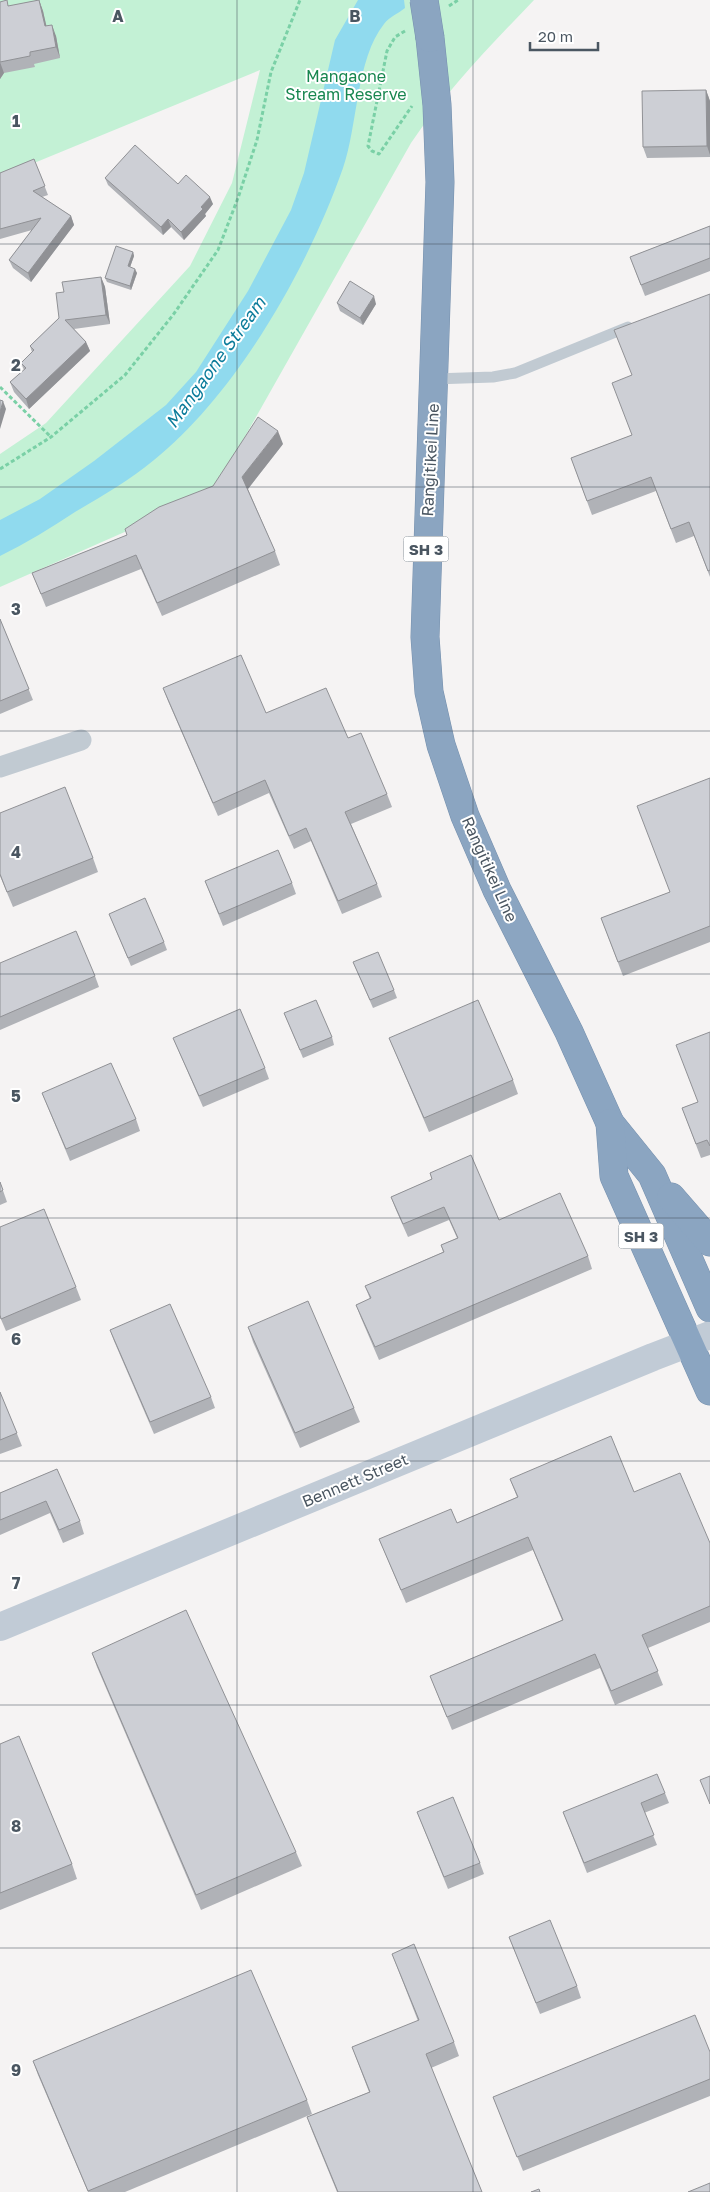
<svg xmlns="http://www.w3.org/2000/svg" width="710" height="2192" viewBox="0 0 710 2192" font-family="'Golos Text',sans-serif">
  <rect width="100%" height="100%" fill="#f5f3f3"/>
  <!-- green -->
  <path fill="#c3f1d5" d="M0 0H534C490 46 447 90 411 143L213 493 0 587V454L46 423 190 266 232 183 260 70 0 177Z"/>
  <!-- water -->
  <path fill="#90daee" d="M358 0H404L405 8C399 13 389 17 384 24 356 59 358 125 343 168 308 268 237 393 154 460 130 480 102 496 75 512 51 528 26 543 0 556V520L40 499 94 461 166 405 196 372 248 291 291 210 304 173 335 40Z"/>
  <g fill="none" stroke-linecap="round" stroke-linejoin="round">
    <!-- highway casing -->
    <g stroke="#7690ad" stroke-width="29">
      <g id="highway">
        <path d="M430 38 437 105 440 182 425 637 429 692 441 745 465 816 497 890 569 1032 610 1123 652 1175 710 1308"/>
        <path d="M610 1123 614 1176 710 1391"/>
        <path d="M671 1197 710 1242"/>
      </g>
    </g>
    <!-- path -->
    <g stroke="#7ad0a6" stroke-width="3" stroke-dasharray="4 2.5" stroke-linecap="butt">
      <path d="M449 6 458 0"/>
      <path d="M405 31 395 37 387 51 368 146 372 151 379 154 412 106"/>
      <path d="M0 387 51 437"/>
      <path d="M0 469 51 437 125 375 173 315 218 250 238 198 257 140 271 72 300 0"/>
    </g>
    <!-- lane -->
    <path stroke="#c1cad2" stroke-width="11" d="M434 379 493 377 515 373 628 327"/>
    <!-- street -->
    <path stroke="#c1cad2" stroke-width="21" d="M0 767 81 740"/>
    <!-- secondary -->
    <path stroke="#c1cbd6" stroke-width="28" d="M0 1627 653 1357 710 1335"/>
    <!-- highway -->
    <use href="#highway" stroke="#8ba5c1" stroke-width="28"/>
    <!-- highway-bridge casing -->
    <g stroke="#7690ad" stroke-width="29" stroke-linecap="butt">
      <path id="highway-bridge" d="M424 0 430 38"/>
    </g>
    <!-- highway-bridge -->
    <use href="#highway-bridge" stroke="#8ba5c1" stroke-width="28"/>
  </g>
  <!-- wall -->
  <g fill="#b0b2b7">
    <path d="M39 0 43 11 46 26 56 36 60 58 34 64 35 67 4 73 0 79V2L9 6Z"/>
    <path d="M706 90 710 101V157L647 158 643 147Z"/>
    <path d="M34 159 48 195 42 197 71 216 74 225 31 282 13 268 9 260 32 230 0 239V173Z"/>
    <path d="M105 178 178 184 213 204 205 214 206 216 184 240 171 227 163 235 108 185Z"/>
    <path d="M710 226V271L645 296 630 257Z"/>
    <path d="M133 252 134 256 130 267 137 273 131 290 107 282 105 278Z"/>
    <path d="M101 277 105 287 110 324 74 329 86 342 90 351 29 409 14 392 10 382 24 370 21 363 32 352 30 346 59 318 64 292Z"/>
    <path d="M710 294V577L694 536 676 543 656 491 592 515 571 458 632 435Z"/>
    <path d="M337 303 376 304 363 325 340 311Z"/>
    <path d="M283 444 248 489 275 551 280 565 162 616 141 569 46 607 32 573 127 535 213 486Z"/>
    <path d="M0 619 33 700 0 714Z"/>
    <path d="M163 688 266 713 348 738 387 794 392 807 351 824 377 884 382 897 342 914 311 841 294 849 269 793 218 816 168 701Z"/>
    <path d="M710 778V942L623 976 601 918 670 892Z"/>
    <path d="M0 813 93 858 98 872 13 907 0 876Z"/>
    <path d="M205 881 292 883 296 894 223 926Z"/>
    <path d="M109 914 164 942 167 950 131 966Z"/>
    <path d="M353 962 394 990 397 998 373 1008Z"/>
    <path d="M0 963 95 976 99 987 0 1030Z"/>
    <path d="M284 1013 332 1037 334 1045 303 1058Z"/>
    <path d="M710 1032V1155L701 1158 682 1108 698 1102Z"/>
    <path d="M173 1038 265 1068 269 1079 203 1107Z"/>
    <path d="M389 1038 513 1080 518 1094 429 1132 395 1052Z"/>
    <path d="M42 1093 136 1119 140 1131 70 1161Z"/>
    <path d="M430 1173 499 1220 588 1256 592 1269 379 1360 361 1318 356 1305 370 1299 365 1286 443 1252 441 1245 457 1238 449 1220 408 1237 396 1210 391 1197 432 1179Z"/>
    <path d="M0 1182 7 1202 0 1205Z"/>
    <path d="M0 1227 76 1287 81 1300 6 1331 0 1317Z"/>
    <path d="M248 1327 354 1408 360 1422 300 1448 253 1342Z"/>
    <path d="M110 1330 211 1397 215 1408 154 1434 114 1341Z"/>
    <path d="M0 1392 22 1446 0 1454Z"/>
    <path d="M57 1469 80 1521 84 1534 63 1543 50 1513 0 1535V1493Z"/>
    <path d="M510 1479 634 1492 710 1543V1622L648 1648 663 1685 615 1705 600 1668 452 1730 430 1676 562 1620 533 1550 406 1603 379 1539 457 1523 517 1497Z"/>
    <path d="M92 1653 296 1852 302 1866 201 1910 97 1667Z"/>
    <path d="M0 1744 72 1864 77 1879 0 1910Z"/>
    <path d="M665 1793 669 1803 644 1813 657 1845 587 1873 563 1812Z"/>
    <path d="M417 1812 480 1863 484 1874 448 1889Z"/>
    <path d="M509 1937 577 1986 581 1998 540 2014Z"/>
    <path d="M392 1954 454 2042 459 2056 431 2068 482 2192H337L312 2131 307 2117 369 2092 352 2047 418 2021Z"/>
    <path d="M710 2052V2096L523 2171 493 2097Z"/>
    <path d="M33 2061 307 2100 312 2114 125 2192H88L38 2075Z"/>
  </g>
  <!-- shaded-wall -->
  <g fill="#909195">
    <path d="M39 0 43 11 49 37 45 26Z"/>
    <path d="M52 25 56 36 60 58 56 47Z"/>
    <path d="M0 62 4 73 0 79Z"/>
    <path d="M706 90 710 101V155L707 146Z"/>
    <path d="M210 197 213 204 205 214 206 216 184 240 181 232 201 207Z"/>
    <path d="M71 216 74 225 31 282 28 273Z"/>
    <path d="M168 219 171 227 163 235 161 227Z"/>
    <path d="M133 252 134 256 129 270 128 266Z"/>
    <path d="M135 269 137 273 131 290 130 286Z"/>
    <path d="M101 277 105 287 110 324 106 315Z"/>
    <path d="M374 296 376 304 363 325 360 318Z"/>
    <path d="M86 342 90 351 29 409 26 399Z"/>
    <path d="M3 401 6 409 0 429V412Z"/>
    <path d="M278 431 283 444 247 490 242 477Z"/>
  </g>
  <!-- building -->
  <g fill="#cdcfd5" stroke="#909195">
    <path d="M7 0 8 6 39 0 45 26 52 25 56 47 30 52V56L0 62V2Z"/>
    <path d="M706 90 707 146 643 147 642 91Z"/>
    <path d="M135 145 178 184 186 175 210 197 201 207 203 209 181 232 168 219 161 227 105 178Z"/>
    <path d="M34 159 45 186 33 191 71 216 28 273 9 260 41 218 0 229V173Z"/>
    <path d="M710 226V258L641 285 630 257Z"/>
    <path d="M116 246 133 252 128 266 135 269 130 286 105 278Z"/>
    <path d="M101 277 106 315 65 320 86 342 26 399 10 382 26 368 21 363 34 350 30 346 59 318 56 293 64 292 62 282Z"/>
    <path d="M350 281 374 296 360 318 337 303Z"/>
    <path d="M710 294V570L708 571 689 522 671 529 651 477 587 501 571 458 632 435 612 383 632 375 614 330Z"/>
    <path d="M0 400 3 401 0 412Z"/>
    <path d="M258 417 278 431 242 477 275 551 157 603 136 555 41 594 32 573 127 535 125 529 159 507 213 486Z"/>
    <path d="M0 619 29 689 0 701Z"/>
    <path d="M241 655 266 713 326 688 348 738 361 733 387 794 345 812 377 884 338 901 306 828 289 836 265 780 213 803 163 688Z"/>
    <path d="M710 778V926L618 962 601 918 670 892 637 806Z"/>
    <path d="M65 787 93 858 7 892 0 874V813Z"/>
    <path d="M278 850 292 883 219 914 205 881Z"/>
    <path d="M145 898 164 942 128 958 109 914Z"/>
    <path d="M76 931 95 976 0 1017V963Z"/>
    <path d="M378 952 394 990 370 1000 353 962Z"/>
    <path d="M316 1000 332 1037 300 1050 284 1013Z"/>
    <path d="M478 1000 513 1080 424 1118 389 1038Z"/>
    <path d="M240 1009 265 1068 199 1096 173 1038Z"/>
    <path d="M710 1032V1146L707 1140 696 1144 682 1108 698 1102 676 1045Z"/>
    <path d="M111 1063 136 1119 66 1149 42 1093Z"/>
    <path d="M471 1155 499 1220 560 1193 588 1256 375 1347 356 1305 371 1298 365 1286 444 1252 441 1245 458 1238 444 1207 403 1224 391 1197 432 1179 430 1173Z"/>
    <path d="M0 1182 3 1190 0 1192Z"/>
    <path d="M44 1209 76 1287 1 1319 0 1315V1227Z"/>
    <path d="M308 1301 354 1408 295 1433 248 1327Z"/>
    <path d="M170 1304 211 1397 150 1422 110 1330Z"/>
    <path d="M0 1392 17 1433 0 1440Z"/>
    <path d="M611 1436 634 1492 680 1473 710 1543V1606L642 1635 658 1671 611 1691 595 1654 447 1717 430 1676 563 1620 528 1537 401 1590 379 1539 451 1509 457 1523 518 1497 510 1479Z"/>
    <path d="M57 1469 80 1521 59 1530 46 1501 0 1520V1493Z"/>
    <path d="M186 1610 296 1852 196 1895 92 1653Z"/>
    <path d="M19 1736 72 1864 0 1893V1744Z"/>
    <path d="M657 1774 665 1793 641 1803 654 1835 584 1863 563 1812Z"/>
    <path d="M710 1776V1804L700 1780Z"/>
    <path d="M453 1797 480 1863 444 1877 417 1812Z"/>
    <path d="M550 1920 577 1986 536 2003 509 1937Z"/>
    <path d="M414 1944 454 2042 426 2054 482 2192H338L307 2117 370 2092 352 2047 419 2020 392 1954Z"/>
    <path d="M251 1970 307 2100 88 2191 33 2061Z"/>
    <path d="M695 2015 710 2052V2079L517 2157 493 2097Z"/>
    <path d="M710 2183V2192H688Z"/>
    <path d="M539 2189 540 2192H531Z"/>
  </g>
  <!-- grid -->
  <path fill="none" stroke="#4a5661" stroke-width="1" stroke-opacity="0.55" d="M237 0V2192M473 0V2192M0 244H710M0 487H710M0 731H710M0 974H710M0 1218H710M0 1461H710M0 1705H710M0 1948H710"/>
  <g text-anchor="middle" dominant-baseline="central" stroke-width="4" stroke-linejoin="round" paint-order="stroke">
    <!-- shield labels -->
    <g fill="#fff" stroke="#808990" stroke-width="1">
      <rect x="403.5" y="536.5" width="45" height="25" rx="4"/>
      <rect x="618.5" y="1223.5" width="45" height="25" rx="4"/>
    </g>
    <g font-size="15" font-weight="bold" fill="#4a5661">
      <text x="426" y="549">SH 3</text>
      <text x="641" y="1236">SH 3</text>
    </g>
    <!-- park labels -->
    <g font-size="16" fill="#17864f" stroke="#fff">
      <text x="346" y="76">Mangaone<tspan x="346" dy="18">Stream Reserve</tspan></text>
    </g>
    <!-- street labels -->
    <g font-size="16" fill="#4a5661" stroke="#fff">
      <text transform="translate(430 460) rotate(-87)">Rangitikei Line</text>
      <text transform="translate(490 869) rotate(66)">Rangitikei Line</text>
      <text transform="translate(355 1480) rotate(-23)">Bennett Street</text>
    </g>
    <!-- water labels -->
    <g font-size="18" font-style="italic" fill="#0c7c9b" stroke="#fff">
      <text transform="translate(215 362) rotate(-54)">Mangaone Stream</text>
    </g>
  </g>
  <g font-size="16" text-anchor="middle" font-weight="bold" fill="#4a5661" stroke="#fff" stroke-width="4" stroke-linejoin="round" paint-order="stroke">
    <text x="118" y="22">A</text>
    <text x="355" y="22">B</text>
    <text x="16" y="127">1</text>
    <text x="16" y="371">2</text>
    <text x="16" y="615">3</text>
    <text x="16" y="858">4</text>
    <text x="16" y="1102">5</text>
    <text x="16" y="1345">6</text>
    <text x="16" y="1589">7</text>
    <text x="16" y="1832">8</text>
    <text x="16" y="2076">9</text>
  </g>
  <!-- scale -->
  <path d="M530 42v8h68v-8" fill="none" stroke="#4a5661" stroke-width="2.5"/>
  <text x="538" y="42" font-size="15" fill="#4a5661" stroke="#ffffff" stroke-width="4" paint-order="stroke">20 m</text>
</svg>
